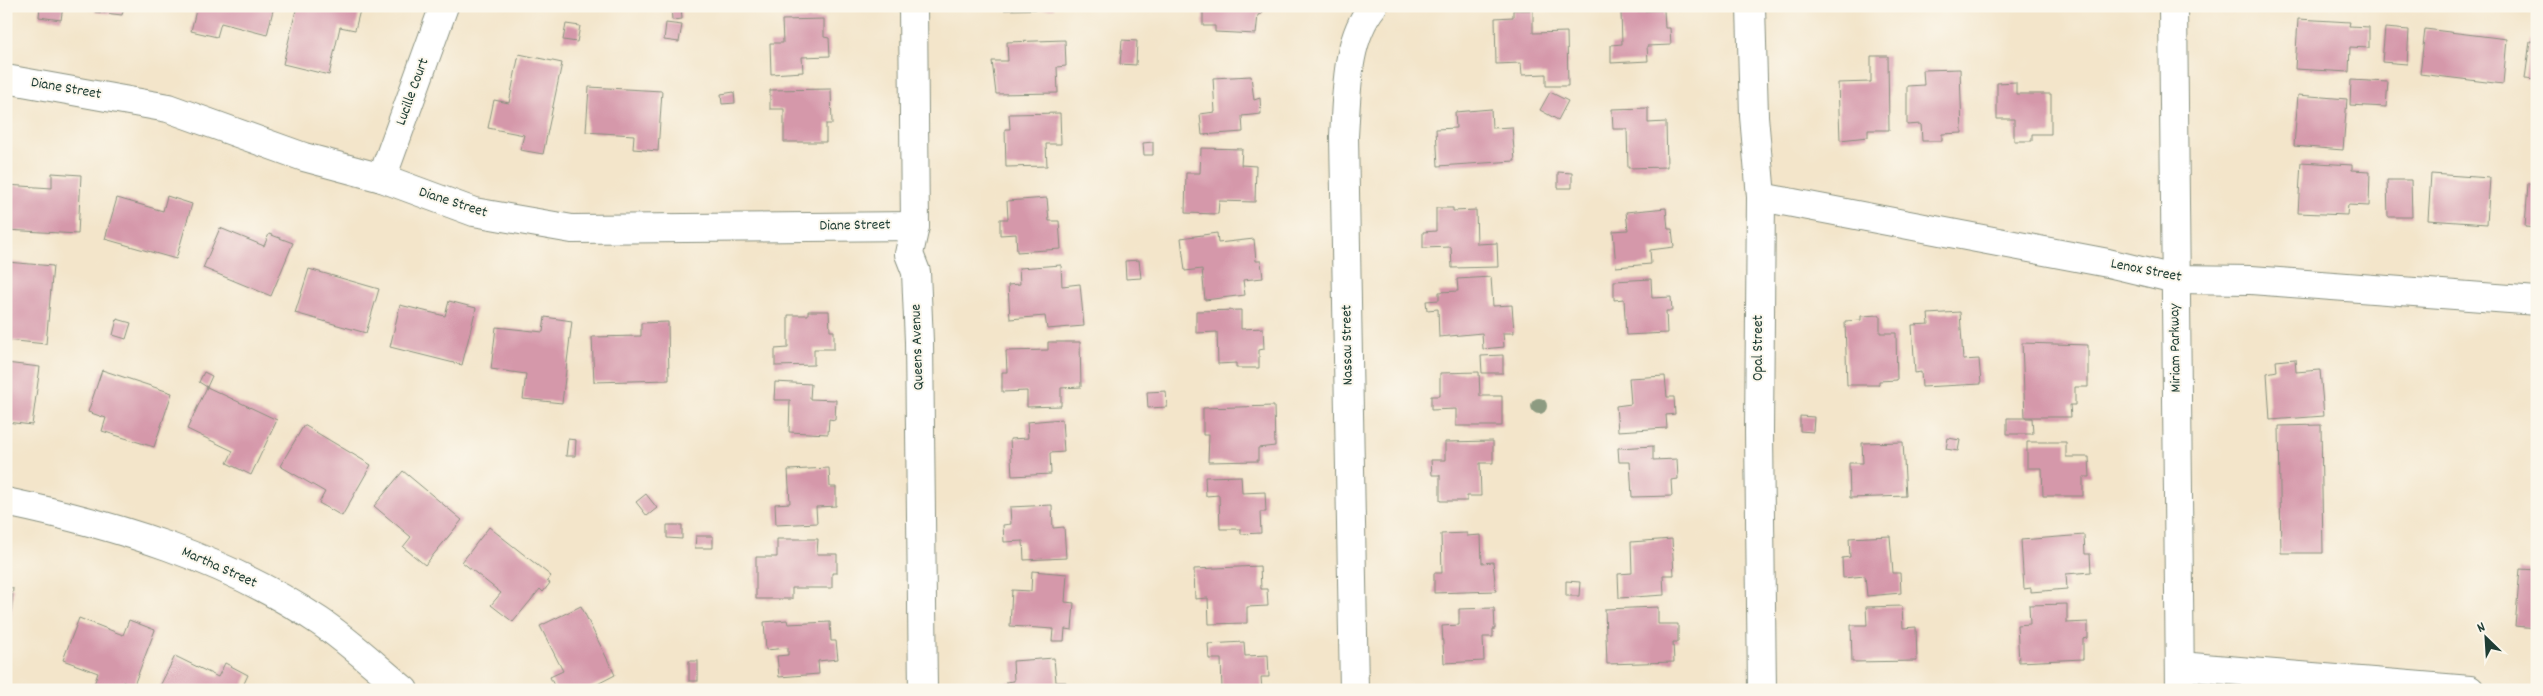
<svg xmlns="http://www.w3.org/2000/svg" width="2543" height="696" viewBox="0 0 2543 696" font-family="Dekko,sans-serif">
  <rect width="100%" height="100%" fill="#fbf7ec"/>
  <filter id="ink" filterUnits="userSpaceOnUse"><feTurbulence type="fractalNoise" baseFrequency=".02" numOctaves="2"/><feDisplacementMap in="SourceGraphic" scale="10" xChannelSelector="R" yChannelSelector="G"/><feConvolveMatrix kernelMatrix="1 2 1 2 8 2 1 2 1" color-interpolation-filters="sRGB"/></filter>
  <filter id="wash" filterUnits="userSpaceOnUse"><feTurbulence type="fractalNoise" baseFrequency=".0096" numOctaves="4" result="noise"/><feDisplacementMap in="SourceGraphic" scale="20" xChannelSelector="R" yChannelSelector="G"/><feGaussianBlur stdDeviation="1.12" result="paint"/><feColorMatrix in="noise" values="0 0 0 0 0 0 0 0 0 0 0 0 0 0 0 0 0 1.4 0 .05"/><feComposite in="paint" operator="in"/></filter>
  <g filter="url(#wash)">
    <rect width="100%" height="100%" fill="#f3e5ca"/>
    <g id="blocks">
      <!-- building -->
      <g fill="#d598aa">
        <path d="M40 6H63L61 20 39 17Z"/>
        <path d="M96 6H124L122 15 95 12Z"/>
        <path d="M197 6H274L267 35 221 23 217 37 191 31Z"/>
        <path d="M297 6H361L355 30 340 27 329 75 283 64Z"/>
        <path d="M681 6 682 19 672 20 671 7Z"/>
        <path d="M1004 6H1054V9L1004 10Z"/>
        <path d="M1194 6H1262V14L1258 15 1256 34 1215 32V26H1203V10H1193Z"/>
        <path d="M1513 10H1533V33L1567 32 1568 86H1546V74L1522 75 1521 63 1496 64 1495 18 1513 17Z"/>
        <path d="M1664 10 1665 28H1670L1671 45 1647 46 1648 61 1611 63V45L1622 44 1621 12Z"/>
        <path d="M824 19V37L829 38 830 56 802 57 803 72 771 74 770 43H783L782 20Z"/>
        <path d="M2298 19 2350 22 2349 26 2369 27V48L2350 47 2349 72 2295 69Z"/>
        <path d="M666 23 682 25 679 42 664 40Z"/>
        <path d="M566 24 580 26 577 42 563 40Z"/>
        <path d="M2385 28 2409 30 2407 64 2382 62Z"/>
        <path d="M2425 29 2507 39 2503 84 2420 74Z"/>
        <path d="M1065 40 1066 66 1057 67 1058 93 996 94 992 61H1008L1007 42Z"/>
        <path d="M1122 40 1137 41 1136 65 1120 64Z"/>
        <path d="M2530 41 2537 42V80L2525 79Z"/>
        <path d="M519 54 562 63 543 154 520 150 524 135 488 128 494 100 509 103Z"/>
        <path d="M1871 56H1888L1889 130H1868V137L1840 140 1838 83 1871 82Z"/>
        <path d="M1960 69 1962 133 1942 134V141H1922L1921 124 1907 125V86L1924 85 1923 70Z"/>
        <path d="M1251 76 1254 100 1260 98 1261 114 1242 116 1243 132 1202 135 1200 114 1215 112 1213 78Z"/>
        <path d="M2351 80 2388 82 2386 107 2350 105Z"/>
        <path d="M2016 82V94H2051V134H2032V141H2014V119H1997V83Z"/>
        <path d="M589 87 662 91 658 151 633 149 634 135 586 132Z"/>
        <path d="M831 89 832 124H826V142H784V109H770V90Z"/>
        <path d="M734 92 735 103 722 104 721 94Z"/>
        <path d="M1550 92 1568 101 1558 120 1540 110Z"/>
        <path d="M2298 95 2347 99 2343 150 2294 146Z"/>
        <path d="M1648 108V123L1666 122 1667 167 1628 168 1627 129H1613L1612 109Z"/>
        <path d="M1491 109 1492 128 1512 127 1515 161 1438 166 1436 129 1456 128 1455 112Z"/>
        <path d="M1060 113 1061 144H1046L1047 166 1006 167 1005 129H1010L1009 114Z"/>
        <path d="M1153 142V155H1144L1143 143Z"/>
        <path d="M1201 148 1242 149 1241 165 1256 166 1255 202 1219 201 1218 214 1185 213 1186 173H1200Z"/>
        <path d="M2301 162 2352 165V170L2370 171 2369 206 2348 205 2347 215 2298 213Z"/>
        <path d="M1558 172 1572 173V188H1558Z"/>
        <path d="M52 173 81 175 78 234 6 230V185L52 188Z"/>
        <path d="M2431 174 2490 178 2487 224 2428 220Z"/>
        <path d="M2387 180H2411L2412 217H2388Z"/>
        <path d="M2528 183 2537 184V228L2525 227Z"/>
        <path d="M167 196 192 204 176 259 105 239 117 198 163 211Z"/>
        <path d="M1047 198 1049 221H1059L1061 249 1017 252 1016 234 1000 235V219H1008L1007 201Z"/>
        <path d="M1436 208H1453V211L1476 210 1477 244 1497 243 1498 267 1452 268 1451 247 1423 248V232L1436 231Z"/>
        <path d="M1666 208 1668 229H1672L1674 247 1650 250 1651 264 1616 267 1613 231 1628 230 1626 212Z"/>
        <path d="M220 228 264 246 269 234 293 243 271 296 203 268Z"/>
        <path d="M1217 233 1218 243 1254 239 1256 261H1261L1263 278 1243 280 1245 295 1205 300 1202 269 1185 271 1181 238Z"/>
        <path d="M1139 260 1141 278 1126 279 1125 261Z"/>
        <path d="M7 262 53 266 46 344 6 340Z"/>
        <path d="M1061 265 1062 286 1080 284 1084 326 1047 329 1045 316 1010 319 1008 285 1020 284 1019 268Z"/>
        <path d="M309 269 379 289 366 333 295 313Z"/>
        <path d="M1491 277 1493 306 1512 305 1514 333H1503L1504 347 1483 349 1482 333 1439 337 1438 309 1427 310 1426 301 1439 300V292L1458 291 1457 279Z"/>
        <path d="M1651 279 1652 298 1671 297 1672 311H1666L1667 333 1626 335 1624 299 1614 300V281Z"/>
        <path d="M449 301 476 308 462 365 390 347 400 305 445 316Z"/>
        <path d="M1241 310V329L1263 328 1264 349 1259 350V368H1236V363L1218 364 1217 332 1196 333V311Z"/>
        <path d="M808 311H829L830 331H834V349H814V365L775 366V349L788 348V315H808Z"/>
        <path d="M1960 312 1963 360 1979 359 1981 384 1922 387 1921 372 1915 373 1912 325 1929 324 1928 314Z"/>
        <path d="M1880 315V333H1896L1897 380 1879 381V385H1847L1845 321 1861 320V316Z"/>
        <path d="M545 317 572 321 562 403 523 399 526 374 491 369 496 327 543 332Z"/>
        <path d="M117 319 131 323 126 339 113 335Z"/>
        <path d="M668 322 669 380 594 382 592 337 641 336V323Z"/>
        <path d="M1048 342H1080L1081 387 1061 388V406L1027 407V391L1002 392V372H1007L1006 351 1048 350Z"/>
        <path d="M2022 343 2088 345V387H2075V405H2070L2071 417H2025Z"/>
        <path d="M1503 355V373H1482L1481 356Z"/>
        <path d="M2295 359 2296 372 2320 370 2324 416 2270 420 2267 373 2277 371 2276 361Z"/>
        <path d="M6 363 40 367 32 425 6 422Z"/>
        <path d="M102 370 172 393 154 447 102 431 106 418 88 412Z"/>
        <path d="M204 372 212 376 207 387 277 420 251 475 227 463 233 451 187 429 207 387 199 382Z"/>
        <path d="M1479 372 1480 396H1502V426H1456V409L1431 410V396H1440V373Z"/>
        <path d="M1665 376 1667 397H1674L1675 414 1666 415 1667 428 1618 431 1616 406 1631 404 1629 378Z"/>
        <path d="M775 382 811 384 810 399 836 400 835 420 829 419 828 434 789 432 790 400H774Z"/>
        <path d="M1166 391 1167 407 1148 408 1147 392Z"/>
        <path d="M1274 406 1275 446 1258 448V461L1208 462 1209 435H1203V408Z"/>
        <path d="M1800 416 1814 417 1813 432 1800 431Z"/>
        <path d="M2007 418H2032L2033 434H2007Z"/>
        <path d="M1062 419 1064 452 1050 453 1051 474 1012 476 1010 439 1028 438 1027 422Z"/>
        <path d="M304 425 371 465 342 516 319 503 325 492 280 466Z"/>
        <path d="M2321 425 2323 553H2281L2279 426Z"/>
        <path d="M1948 438 1960 440 1958 451 1946 449Z"/>
        <path d="M568 439 576 440 575 456H566Z"/>
        <path d="M1493 441V463H1480L1481 496H1467V501H1440V475H1432L1431 460H1445V442Z"/>
        <path d="M1903 442 1906 496 1850 498 1849 463H1863L1862 443Z"/>
        <path d="M2027 442H2066V457H2089L2090 477H2083V496H2043L2042 468H2027Z"/>
        <path d="M1653 446V460L1677 459 1678 479 1671 480 1672 496 1632 497 1630 462H1619L1618 448Z"/>
        <path d="M829 468 830 487H836V506L816 507 817 523 776 525 775 504 790 503 788 470Z"/>
        <path d="M403 471 462 520 425 565 403 547 411 537 374 506Z"/>
        <path d="M1241 476 1242 493 1265 492 1266 512H1260L1261 533 1241 534V529H1220L1219 495 1206 496 1205 477Z"/>
        <path d="M646 494 657 508 647 516 636 502Z"/>
        <path d="M1052 505 1053 528 1064 527 1066 558 1024 560 1023 541 1004 542 1003 525 1011 524 1010 507Z"/>
        <path d="M667 525H682V539L667 538Z"/>
        <path d="M489 527 551 576 547 581 550 583 543 592 540 589 513 622 491 605 501 593 462 562Z"/>
        <path d="M1467 533V536L1481 535 1482 563 1493 562 1496 591 1434 593V573H1442L1441 534Z"/>
        <path d="M2084 535 2085 554H2090L2091 572 2066 574 2067 589 2031 592V588L2024 589 2021 540Z"/>
        <path d="M696 536H713V548H695Z"/>
        <path d="M1890 536 1893 573H1900L1901 593 1867 596 1865 576 1843 578 1842 558 1850 557 1849 538Z"/>
        <path d="M777 539H818L817 554H837V573H832V588H792V599H756V557H777Z"/>
        <path d="M1672 539 1674 575H1663L1664 595 1619 598 1618 574 1632 573 1631 542Z"/>
        <path d="M1260 566 1261 589H1267L1268 606 1247 607V623L1209 624 1208 598 1195 599 1194 569Z"/>
        <path d="M2520 569 2537 570V628L2515 626Z"/>
        <path d="M1032 571 1067 574 1065 602 1074 603 1072 630 1065 629 1064 641H1052L1053 629 1010 626 1012 590 1031 591Z"/>
        <path d="M1566 581 1580 582 1579 596H1566Z"/>
        <path d="M6 587 13 588 9 647H6Z"/>
        <path d="M2067 604V623L2088 622V638L2083 639V659L2019 662 2017 625 2030 624 2029 605Z"/>
        <path d="M581 606 615 675 586 690H556L550 677 563 671 540 626Z"/>
        <path d="M1902 606 1903 628 1916 627 1917 661 1852 662 1851 625H1867L1866 607Z"/>
        <path d="M1658 607V624H1678V642H1673L1674 662 1607 664 1605 609Z"/>
        <path d="M1494 608 1495 629H1493V637H1483L1484 661 1444 663 1442 626 1459 625V609Z"/>
        <path d="M79 618 123 635 129 620 155 630 134 685 123 682 121 690H92L98 673 63 660Z"/>
        <path d="M787 620 788 624 830 622 831 641H836L838 659 818 661 819 674 779 677 777 656 788 655V648L766 650 764 622Z"/>
        <path d="M1244 642 1245 656 1268 655 1269 677H1261L1262 690H1222L1221 659H1209L1208 644Z"/>
        <path d="M175 656 218 677 225 663 248 675 241 690H158Z"/>
        <path d="M1054 658 1056 682H1066V690H1006V682L1014 681 1013 661Z"/>
        <rect x="689" y="661" width="9" height="20"/>
      </g>
    </g>
  </g>
  <g filter="url(#ink)">
    <use href="#blocks" fill-opacity="0" stroke="#89917f" stroke-width="1"/>
    <g fill="none" stroke-linecap="round" stroke-linejoin="round">
      <!-- minor casing -->
      <g stroke="#89917f" stroke-width="30">
        <g id="minor">
          <path d="M913 6 915 226 909 254 916 272 919 342 923 690"/>
          <path d="M1751 6 1754 116 1761 197 1759 432 1762 690"/>
          <path d="M2173 6 2180 690"/>
          <path d="M6 79 168 108 304 157 382 178 474 212 572 229 915 226"/>
          <path d="M382 178 444 6"/>
          <path d="M1761 197 2108 263 2175 279 2251 280 2537 301"/>
          <path d="M6 502C116 525 225 558 319 621 349 641 376 667 404 690"/>
          <path d="M2180 666 2470 690"/>
          <path d="M1354 690 1344 136C1347 94 1345 41 1373 6"/>
        </g>
      </g>
      <!-- minor -->
      <use href="#minor" stroke="#fff" stroke-width="28"/>
    </g>
    <!-- trees -->
    <circle fill="#8d9b81" cx="1539" cy="406" r="8"/>
  </g>
  <g text-anchor="middle" dominant-baseline="central" stroke-width="4" stroke-linejoin="round" paint-order="stroke">
    <!-- street labels -->
    <g font-size="15" fill="#1f3d34" stroke="#fbf7ec">
      <text transform="translate(66 89) rotate(10)">Diane Street</text>
      <text transform="translate(413 92) rotate(-70)">Lucille Court</text>
      <text transform="translate(453 203) rotate(18)">Diane Street</text>
      <text transform="translate(855 226) rotate(-1)">Diane Street</text>
      <text transform="translate(2146 271) rotate(11)">Lenox Street</text>
      <text transform="translate(1348 345) rotate(-91)">Nassau Street</text>
      <text transform="translate(918 347) rotate(-92)">Queens Avenue</text>
      <text transform="translate(1759 348) rotate(-90)">Opal Street</text>
      <text transform="translate(2176 348) rotate(-91)">Miriam Parkway</text>
      <text transform="translate(219 568) rotate(24)">Martha Street</text>
    </g>
  </g>
  <!-- margin -->
  <rect width="2543" height="696" fill="none" stroke="#fbf7ec" stroke-width="25"/>
  <!-- north arrow -->
  <g transform="translate(2486 638) rotate(335)" stroke="#fbf7ec" stroke-width="4" paint-order="stroke">
  <path d="M0-4L9 19L0 12L-9 19Z" fill="#1f3d34"/>
  <text y="-8" font-size="14" font-weight="bold" text-anchor="middle" fill="#1f3d34">N</text>
  </g>
</svg>
